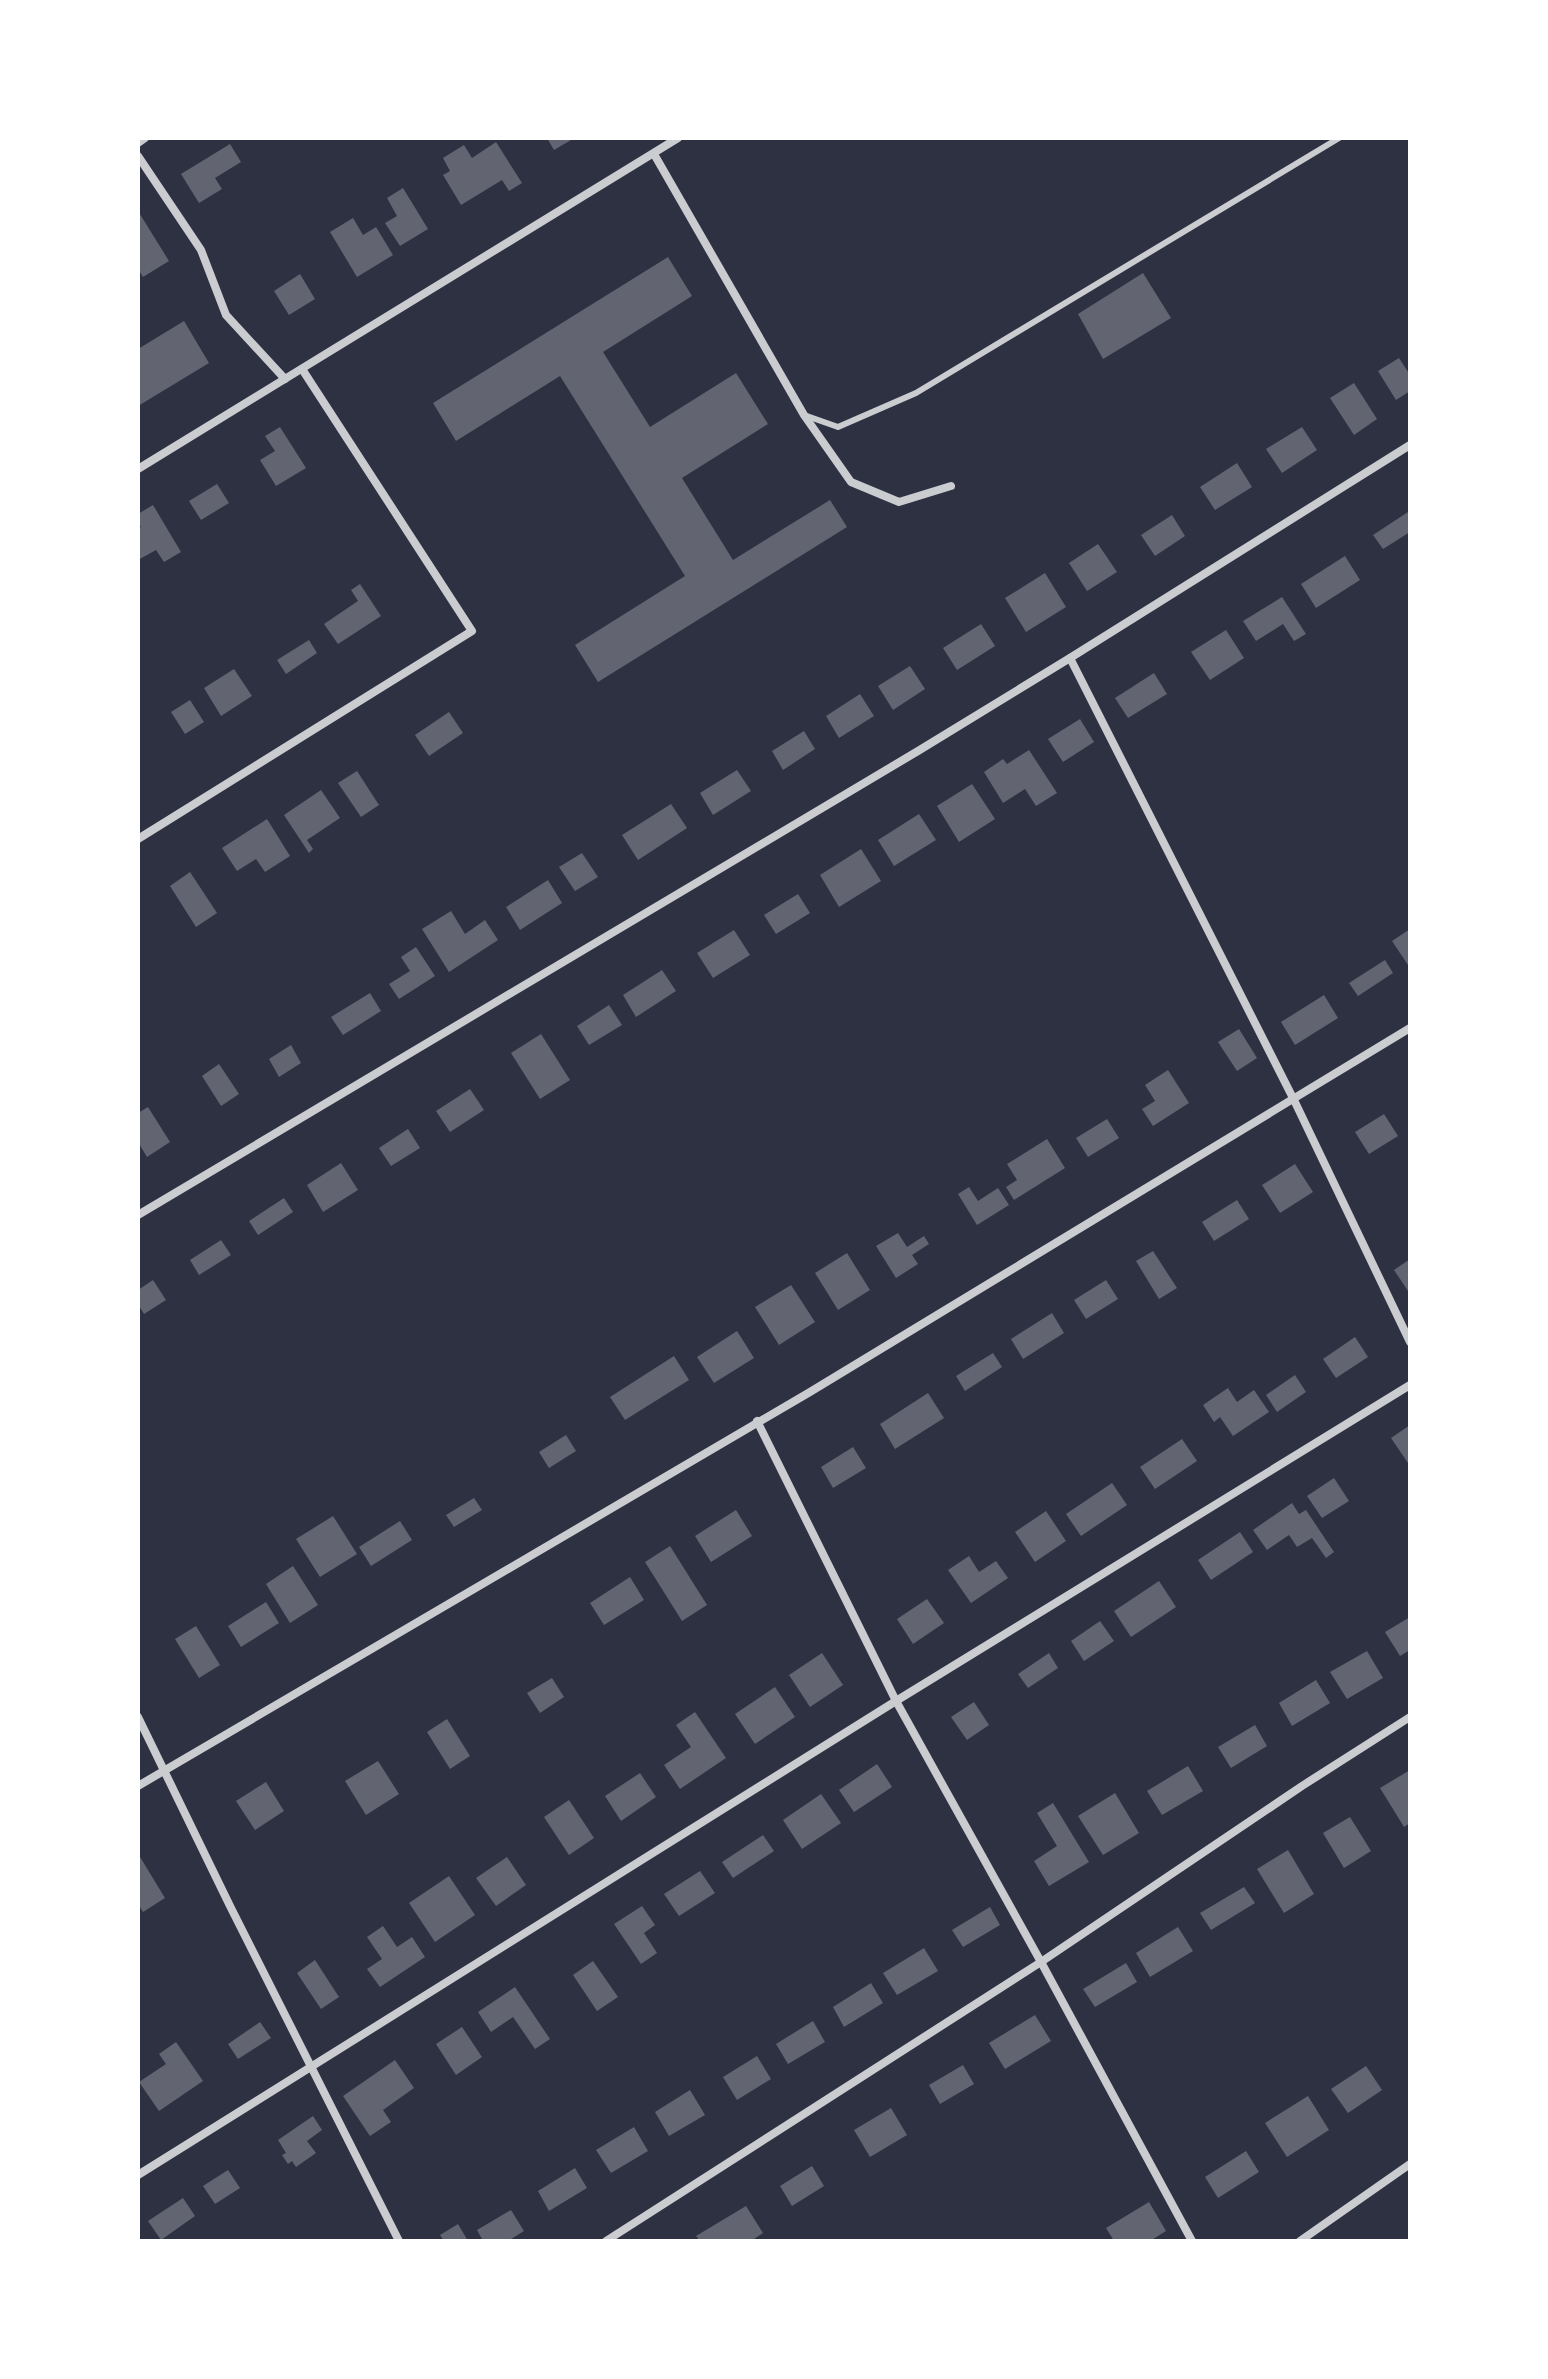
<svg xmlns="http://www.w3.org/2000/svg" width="1548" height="2379" viewBox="0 0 1548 2379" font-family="Rubik,sans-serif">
  <rect width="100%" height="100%" fill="#2d3142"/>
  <!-- building -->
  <g fill="#626471">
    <path d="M547 138H570L571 140 554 150Z"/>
    <path d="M496 142 522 183 509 191 502 180 461 205 443 175 450 171 443 158 464 145 472 158Z"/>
    <path d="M230 144 241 162 215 178 222 189 199 203 181 174Z"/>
    <path d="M403 188 428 229 400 246 385 223 397 216 387 198Z"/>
    <path d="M138 211 169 261 143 277 138 269Z"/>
    <path d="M353 218 363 235 376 227 393 255 357 277 330 232Z"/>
    <path d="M668 257 692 296 603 352 650 427 736 373 768 424 682 478 733 560 830 500 847 527 598 682 575 645 685 576 560 376 456 441 433 403Z"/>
    <path d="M1143 273 1171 318 1103 359 1078 314Z"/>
    <path d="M300 274 315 299 289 315 274 291Z"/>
    <path d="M184 321 209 363 138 406V349Z"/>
    <path d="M1399 358 1410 375V391L1396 400 1378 371Z"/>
    <path d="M1354 383 1377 419 1354 435 1330 398Z"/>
    <path d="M280 427 306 468 276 486 260 460 275 451 265 436Z"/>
    <path d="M1302 427 1317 450 1282 473 1266 449Z"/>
    <path d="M1237 463 1252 487 1215 510 1200 487Z"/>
    <path d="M217 484 229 503 201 520 189 501Z"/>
    <path d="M153 505 181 552 164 562 156 550 138 560V528L141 527 138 522V514Z"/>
    <path d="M1408 512 1410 532 1383 549 1373 535Z"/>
    <path d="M1172 515 1185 536 1155 556 1141 535Z"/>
    <path d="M1098 544 1117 572 1087 591 1069 563Z"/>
    <path d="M1345 556 1360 580 1316 608 1301 584Z"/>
    <path d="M1045 573 1066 607 1026 632 1005 598Z"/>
    <path d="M360 584 381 616 338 644 324 624 358 601 351 590Z"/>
    <path d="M1282 597 1306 634 1294 641 1283 624 1256 641 1243 621Z"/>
    <path d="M981 624 995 646 957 670 943 648Z"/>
    <path d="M1226 630 1244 658 1210 680 1191 652Z"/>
    <path d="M309 640 317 653 286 674 277 660Z"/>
    <path d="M910 666 925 689 893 710 878 686Z"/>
    <path d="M234 669 252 696 221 716 204 688Z"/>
    <path d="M1154 673 1167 694 1128 718 1115 698Z"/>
    <path d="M860 694 874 716 839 738 826 716Z"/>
    <path d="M190 700 204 722 185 734 171 712Z"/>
    <path d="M449 712 463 733 429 756 415 735Z"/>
    <path d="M1080 719 1094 742 1063 762 1048 739Z"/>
    <path d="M804 731 815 749 783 770 772 751Z"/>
    <path d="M1029 750 1057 793 1036 806 1025 789 1003 803 984 772 1003 759 1007 764Z"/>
    <path d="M737 770 751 791 713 815 700 793Z"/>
    <path d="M357 771 379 805 361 817 338 783Z"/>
    <path d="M972 784 995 819 959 842 937 806Z"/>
    <path d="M321 790 340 818 307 840 313 849 309 853 284 815Z"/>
    <path d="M671 804 687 828 638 860 622 835Z"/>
    <path d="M919 814 936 840 894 866 878 840Z"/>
    <path d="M267 819 290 856 265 872 256 859 237 871 222 848Z"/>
    <path d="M861 849 881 881 839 907 820 875Z"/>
    <path d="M582 853 598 877 575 891 559 867Z"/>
    <path d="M190 872 217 913 196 927 170 886Z"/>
    <path d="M548 880 562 903 520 930 506 907Z"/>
    <path d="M798 894 810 913 776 934 764 915Z"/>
    <path d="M451 911 465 934 485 920 498 940 449 972 422 929Z"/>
    <path d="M1410 929V968L1392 941Z"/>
    <path d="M734 930 750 955 713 978 697 953Z"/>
    <path d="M416 947 435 976 399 999 389 984 410 971 401 957Z"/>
    <path d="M1385 960 1393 973 1358 996 1349 983Z"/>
    <path d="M662 970 676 991 636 1017 623 995Z"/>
    <path d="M370 993 381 1011 343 1035 331 1017Z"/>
    <path d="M1324 995 1338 1018 1295 1045 1281 1022Z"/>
    <path d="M609 1005 622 1025 589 1045 577 1026Z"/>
    <path d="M1239 1029 1257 1058 1237 1071 1218 1042Z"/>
    <path d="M541 1034 570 1080 540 1099 511 1053Z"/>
    <path d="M291 1045 301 1063 279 1077 269 1059Z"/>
    <path d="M219 1064 239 1094 221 1106 202 1076Z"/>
    <path d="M1168 1070 1189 1103 1153 1126 1142 1109 1155 1101 1145 1085Z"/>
    <path d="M470 1089 484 1110 450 1132 436 1111Z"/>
    <path d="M148 1107 170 1142 147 1157 138 1142V1113Z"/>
    <path d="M1384 1114 1398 1136 1369 1154 1355 1132Z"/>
    <path d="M1107 1119 1119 1138 1088 1157 1076 1138Z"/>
    <path d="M408 1129 420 1148 391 1166 379 1148Z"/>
    <path d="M1047 1139 1065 1168 1014 1200 1006 1187 1017 1180 1007 1164Z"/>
    <path d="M341 1163 358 1190 323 1212 307 1185Z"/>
    <path d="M1295 1164 1313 1192 1280 1213 1262 1185Z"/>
    <path d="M969 1187 978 1201 998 1188 1009 1205 977 1225 958 1194Z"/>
    <path d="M284 1198 293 1212 258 1235 249 1221Z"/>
    <path d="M1237 1200 1249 1219 1214 1241 1202 1222Z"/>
    <path d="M898 1233 907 1247 924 1236 929 1244 912 1255 918 1264 896 1278 876 1246Z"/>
    <path d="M221 1240 231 1255 199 1275 190 1260Z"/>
    <path d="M1153 1251 1177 1288 1159 1299 1136 1261Z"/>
    <path d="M847 1253 870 1290 838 1310 815 1273Z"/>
    <path d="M1410 1259V1294L1394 1270Z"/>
    <path d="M153 1280 166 1300 144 1314 138 1304V1290Z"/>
    <path d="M1106 1280 1118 1299 1086 1319 1074 1300Z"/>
    <path d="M791 1285 815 1322 779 1345 755 1307Z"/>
    <path d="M1052 1313 1064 1333 1023 1359 1011 1339Z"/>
    <path d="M737 1331 754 1358 714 1383 697 1357Z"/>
    <path d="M1355 1337 1368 1357 1336 1378 1323 1359Z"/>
    <path d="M993 1353 1002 1367 965 1391 956 1376Z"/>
    <path d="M674 1356 689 1380 625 1420 610 1397Z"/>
    <path d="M1295 1375 1306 1392 1277 1412 1266 1395Z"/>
    <path d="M1228 1388 1237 1402 1254 1390 1269 1412 1233 1436 1220 1417 1214 1422 1203 1405Z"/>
    <path d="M928 1393 944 1418 895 1449 880 1424Z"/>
    <path d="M1410 1425V1462L1408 1463 1391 1438Z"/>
    <path d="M566 1435 576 1451 549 1468 539 1452Z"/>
    <path d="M1182 1439 1197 1461 1155 1489 1140 1467Z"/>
    <path d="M853 1447 866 1468 833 1488 821 1467Z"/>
    <path d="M1334 1478 1349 1501 1322 1518 1307 1496Z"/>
    <path d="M1112 1483 1127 1505 1081 1536 1066 1514Z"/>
    <path d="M474 1498 482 1510 454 1527 446 1515Z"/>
    <path d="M1292 1503 1299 1514 1306 1510 1334 1552 1326 1558 1312 1538 1297 1547 1289 1535 1267 1550 1253 1530Z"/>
    <path d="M736 1510 752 1536 711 1562 695 1536Z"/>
    <path d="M1046 1511 1066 1541 1035 1562 1015 1532Z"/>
    <path d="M333 1516 357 1554 320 1577 296 1539Z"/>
    <path d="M400 1521 412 1540 371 1566 359 1547Z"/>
    <path d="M1240 1532 1253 1552 1211 1580 1198 1560Z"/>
    <path d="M670 1546 707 1605 682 1621 645 1562Z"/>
    <path d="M969 1556 979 1572 996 1561 1008 1578 971 1603 948 1570Z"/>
    <path d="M293 1566 318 1605 290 1623 266 1584Z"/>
    <path d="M630 1577 644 1600 604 1625 590 1603Z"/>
    <path d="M1159 1581 1176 1607 1131 1637 1114 1611Z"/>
    <path d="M927 1599 944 1623 913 1644 897 1619Z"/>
    <path d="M266 1602 279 1623 241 1647 228 1626Z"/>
    <path d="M1410 1617V1650L1400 1656 1385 1632Z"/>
    <path d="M1100 1621 1114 1641 1084 1661 1071 1641Z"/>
    <path d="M196 1626 220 1665 199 1678 175 1639Z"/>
    <path d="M1367 1651 1383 1678 1347 1699 1330 1672Z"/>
    <path d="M822 1653 843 1685 810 1707 789 1675Z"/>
    <path d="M1049 1653 1058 1668 1028 1688 1018 1674Z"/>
    <path d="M552 1678 564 1697 540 1713 527 1693Z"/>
    <path d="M1316 1680 1330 1703 1292 1726 1279 1703Z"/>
    <path d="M775 1687 795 1717 755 1744 735 1714Z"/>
    <path d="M974 1702 989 1725 967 1740 951 1717Z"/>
    <path d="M695 1712 726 1758 680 1789 664 1765 691 1747 676 1725Z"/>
    <path d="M447 1719 470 1756 450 1769 427 1732Z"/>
    <path d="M1255 1725 1267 1746 1231 1768 1218 1747Z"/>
    <path d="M378 1761 399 1794 366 1815 345 1781Z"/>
    <path d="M877 1764 892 1787 854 1812 839 1790Z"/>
    <path d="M1188 1766 1203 1791 1162 1815 1147 1791Z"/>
    <path d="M1410 1770V1823L1404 1827 1380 1788Z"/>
    <path d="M640 1773 656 1797 621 1821 605 1796Z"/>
    <path d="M266 1782 284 1811 255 1830 236 1801Z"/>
    <path d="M1115 1793 1139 1833 1103 1855 1078 1816Z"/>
    <path d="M821 1794 841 1823 802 1849 783 1820Z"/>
    <path d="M569 1800 594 1838 569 1855 544 1817Z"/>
    <path d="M1053 1803 1089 1862 1049 1886 1034 1861 1057 1846 1037 1813Z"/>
    <path d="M1350 1817 1371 1851 1344 1868 1323 1833Z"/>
    <path d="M763 1835 774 1851 733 1878 722 1862Z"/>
    <path d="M1288 1850 1314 1894 1284 1913 1257 1869Z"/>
    <path d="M140 1857 165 1898 143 1912 138 1904V1859Z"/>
    <path d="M507 1857 526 1885 496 1906 476 1878Z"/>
    <path d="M700 1871 715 1893 679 1916 664 1894Z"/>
    <path d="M449 1876 475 1915 435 1942 409 1903Z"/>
    <path d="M1244 1887 1255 1903 1211 1930 1200 1913Z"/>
    <path d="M642 1906 655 1925 644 1933 657 1953 641 1964 614 1924Z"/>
    <path d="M990 1907 1000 1925 963 1947 952 1930Z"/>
    <path d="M383 1926 397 1947 412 1937 425 1957 380 1987 367 1969 382 1959 367 1937Z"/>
    <path d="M1178 1927 1193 1951 1150 1977 1136 1953Z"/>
    <path d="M924 1948 938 1971 897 1995 883 1973Z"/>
    <path d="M315 1960 339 1997 321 2009 297 1973Z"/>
    <path d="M593 1961 618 1997 597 2011 573 1975Z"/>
    <path d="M1126 1963 1137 1982 1095 2007 1083 1989Z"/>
    <path d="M871 1983 883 2003 844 2027 833 2007Z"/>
    <path d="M515 1987 550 2039 535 2049 513 2017 491 2032 478 2012Z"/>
    <path d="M1035 2015 1051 2041 1005 2069 989 2043Z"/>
    <path d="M813 2021 825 2042 788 2064 776 2044Z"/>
    <path d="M260 2022 271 2038 238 2059 228 2044Z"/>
    <path d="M462 2027 482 2057 456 2075 436 2044Z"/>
    <path d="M176 2042 203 2081 159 2111 139 2082 166 2064 159 2054Z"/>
    <path d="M757 2056 771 2079 737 2100 723 2077Z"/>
    <path d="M395 2060 414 2088 383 2110 391 2122 370 2136 343 2096Z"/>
    <path d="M963 2065 974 2084 940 2104 929 2085Z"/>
    <path d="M1366 2066 1382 2090 1348 2113 1331 2089Z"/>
    <path d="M690 2090 705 2115 669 2136 655 2112Z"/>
    <path d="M1308 2096 1329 2130 1287 2157 1265 2123Z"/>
    <path d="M891 2108 907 2135 870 2157 854 2130Z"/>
    <path d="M313 2116 322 2130 307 2141 316 2153 296 2167 292 2161 288 2164 282 2155 286 2153 278 2140Z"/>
    <path d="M634 2127 648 2151 611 2173 596 2150Z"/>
    <path d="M1246 2151 1259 2172 1218 2198 1205 2177Z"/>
    <path d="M812 2166 824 2186 792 2206 780 2186Z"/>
    <path d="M575 2168 587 2188 549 2211 538 2191Z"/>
    <path d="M228 2170 240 2188 215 2204 203 2186Z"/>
    <path d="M183 2198 195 2216 161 2240 148 2221Z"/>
    <path d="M1149 2202 1166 2231 1150 2241H1114L1106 2228Z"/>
    <path d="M746 2206 763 2233 751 2241H700L696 2236Z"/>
    <path d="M511 2210 524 2231 508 2241H483L477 2230Z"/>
    <path d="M458 2224 468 2241H444L440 2235Z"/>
  </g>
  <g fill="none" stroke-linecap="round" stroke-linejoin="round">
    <!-- service -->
    <path stroke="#caccd0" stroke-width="6" d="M804 415 838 427 916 393 1339 138"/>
    <!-- minor -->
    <g stroke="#caccd0" stroke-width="8">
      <path d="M138 143 145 138"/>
      <path d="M654 154 804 415 851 482 899 502 951 486"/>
      <path d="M138 156 201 250 226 315 285 379"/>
      <path d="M138 469 678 138"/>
      <path d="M1070 658 1294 1100 1410 1342"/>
      <path d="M138 839 472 631 302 369"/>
      <path d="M138 1215 918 751 1070 658 1410 445"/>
      <path d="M757 1421 896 1701 1041 1962 1192 2241"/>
      <path d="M138 1717 230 1906 399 2241"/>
      <path d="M138 1786 810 1392 1410 1028"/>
      <path d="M138 2175 896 1701 1410 1385"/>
      <path d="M606 2241 1041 1962 1302 1786 1410 1717"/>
      <path d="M1300 2241 1410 2164"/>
    </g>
  </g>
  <!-- border -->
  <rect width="1548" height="2379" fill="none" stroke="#ffffff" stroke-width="280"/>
</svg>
